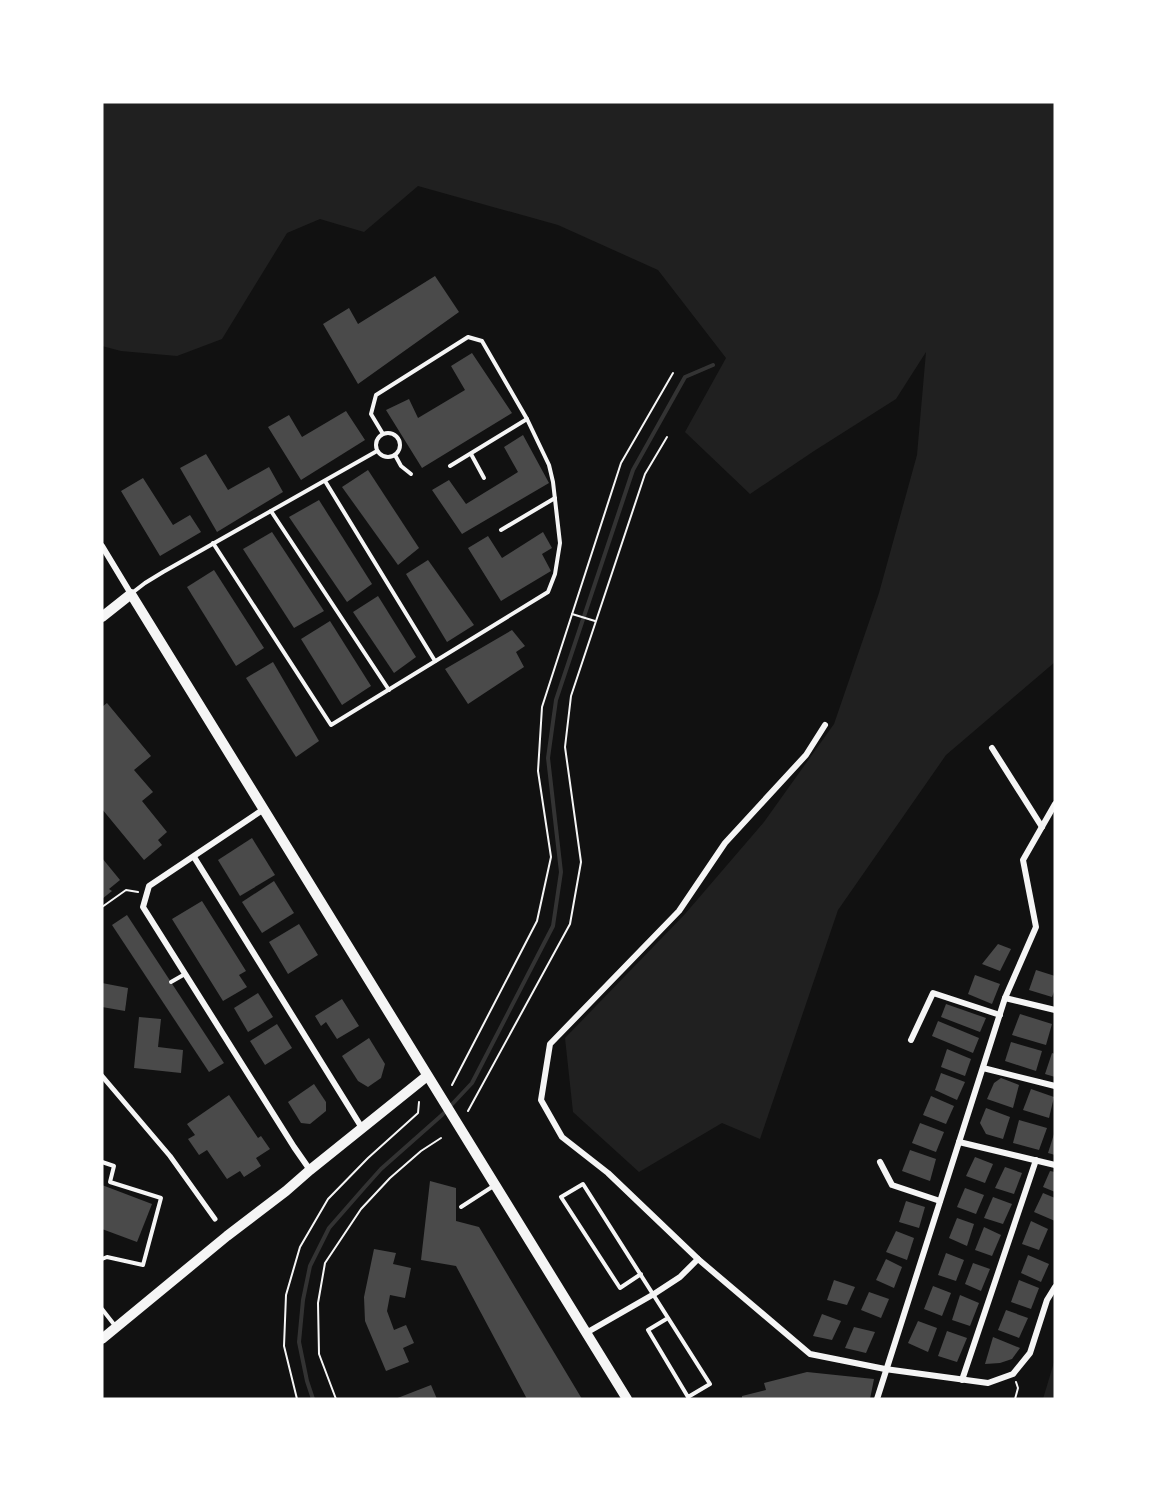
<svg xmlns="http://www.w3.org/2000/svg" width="1157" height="1501" viewBox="0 0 1157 1501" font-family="'Fira Sans Condensed',sans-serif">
  <rect width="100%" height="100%" fill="#111"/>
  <!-- green -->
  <g fill="#202020">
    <path d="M102 102H1055V662L946 755 838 910 760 1139 722 1123 639 1172 573 1112 565 1038 685 914 764 822 834 724 879 593 917 455 926 352 896 399 814 451 750 494 685 432 726 358 658 270 558 225 418 186 364 232 320 219 287 233 222 339 177 356 121 351 102 346Z"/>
    <path d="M1055 1359V1399H1043Z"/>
  </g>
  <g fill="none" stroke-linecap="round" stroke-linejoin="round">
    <!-- stream -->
    <path stroke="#333" stroke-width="4" d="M313 1399 307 1381 299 1342 303 1300 310 1266 329 1228 364 1188 381 1169 442 1115 472 1083 553 926 561 872 548 758 556 700 633 470 685 377 713 365"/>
  </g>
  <!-- building -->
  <g fill="#4a4a4a">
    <path d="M435 276 459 312 358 384 323 324 349 308 358 324Z"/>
    <path d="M472 353 512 413 422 468 386 410 409 399 418 418 465 390 451 366Z"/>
    <path d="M346 411 365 440 301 480 268 427 289 415 302 437Z"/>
    <path d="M523 435 549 483 462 534 432 490 449 480 466 504 518 472 504 447Z"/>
    <path d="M206 454 228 490 269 467 283 492 217 532 180 468Z"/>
    <path d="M368 470 419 548 398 565 342 487Z"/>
    <path d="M143 478 173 525 190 515 201 532 160 556 121 491Z"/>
    <path d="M319 500 372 584 347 602 289 517Z"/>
    <path d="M272 532 324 611 294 628 243 549Z"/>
    <path d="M543 532 552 548 542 554 551 571 501 601 468 548 488 536 502 558Z"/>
    <path d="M428 560 474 625 447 642 406 574Z"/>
    <path d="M214 570 264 648 236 666 187 587Z"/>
    <path d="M378 596 416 657 394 673 353 612Z"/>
    <path d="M330 621 371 686 342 705 301 639Z"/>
    <path d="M512 630 525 646 516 652 524 667 468 704 445 669Z"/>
    <path d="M273 662 319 741 296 757 246 678Z"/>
    <path d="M107 703 151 756 134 770 153 792 142 801 167 832 158 840 162 845 144 860 102 809V707Z"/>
    <path d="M252 838 275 875 240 896 218 860Z"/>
    <path d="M102 858 120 880 109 889 112 891 102 899Z"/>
    <path d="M274 881 294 913 262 933 242 902Z"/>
    <path d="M202 901 246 971 239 975 247 987 223 1001 172 919Z"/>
    <path d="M127 915 224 1063 209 1072 112 925Z"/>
    <path d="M299 924 318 955 288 974 269 942Z"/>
    <path d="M998 944 1011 949 1000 971 982 964Z"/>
    <path d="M1036 970 1055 976V989L1052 997 1029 990Z"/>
    <path d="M975 975 1000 984 992 1004 968 994Z"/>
    <path d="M102 983 128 988 125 1011 102 1007Z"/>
    <path d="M258 993 273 1017 248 1032 234 1008Z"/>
    <path d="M342 999 359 1026 337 1039 326 1022 321 1026 315 1016Z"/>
    <path d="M946 1004 986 1018 980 1032 941 1017Z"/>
    <path d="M1020 1014 1052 1024 1046 1045 1012 1035Z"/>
    <path d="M139 1017 161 1019 158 1047 183 1050 181 1073 134 1068Z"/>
    <path d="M938 1021 979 1038 973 1053 932 1036Z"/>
    <path d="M277 1024 292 1048 265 1065 250 1041Z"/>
    <path d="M369 1038 385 1064 381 1078 368 1087 358 1081 342 1056Z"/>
    <path d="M1011 1042 1042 1051 1036 1071 1005 1061Z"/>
    <path d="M947 1049 971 1059 965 1076 941 1067Z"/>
    <path d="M1052 1053 1055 1054V1077L1045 1074Z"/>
    <path d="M941 1073 965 1082 957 1100 935 1090Z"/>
    <path d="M1001 1078 1019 1085 1013 1108 987 1099 994 1083Z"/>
    <path d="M314 1084 326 1102V1111L310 1124 301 1123 288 1102Z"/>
    <path d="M1031 1089 1054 1097 1049 1118 1023 1110Z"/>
    <path d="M229 1095 258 1138 261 1136 270 1149 256 1158 261 1166 244 1177 240 1171 227 1179 207 1150 199 1155 188 1139 195 1135 187 1124Z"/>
    <path d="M931 1096 954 1106 946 1124 923 1115Z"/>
    <path d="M986 1108 1010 1117 1003 1139 986 1134 980 1123Z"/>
    <path d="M1019 1120 1047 1128 1039 1150 1013 1143Z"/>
    <path d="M920 1123 944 1132 936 1152 912 1143Z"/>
    <path d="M1055 1131V1155L1048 1153Z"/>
    <path d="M910 1150 936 1159 930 1181 902 1171Z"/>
    <path d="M975 1157 993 1164 985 1183 966 1176Z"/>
    <path d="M1005 1167 1022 1173 1014 1194 995 1188Z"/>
    <path d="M1050 1171 1055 1172V1192L1043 1187Z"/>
    <path d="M430 1181 456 1188V1221L479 1227 582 1399H527L456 1266 421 1260Z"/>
    <path d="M102 1185 152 1204 137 1242 102 1229Z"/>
    <path d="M965 1188 984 1195 976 1214 957 1207Z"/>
    <path d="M1043 1193 1055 1198V1221L1034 1212Z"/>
    <path d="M993 1197 1012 1204 1003 1224 984 1218Z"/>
    <path d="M906 1201 925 1207 919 1228 899 1222Z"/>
    <path d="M957 1218 974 1224 967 1246 949 1238Z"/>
    <path d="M1031 1221 1048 1229 1039 1250 1022 1244Z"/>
    <path d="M984 1227 1001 1235 992 1256 975 1250Z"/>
    <path d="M896 1231 914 1238 907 1260 886 1252Z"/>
    <path d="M374 1249 396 1253 393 1264 411 1268 405 1298 390 1295 387 1311 394 1330 406 1325 414 1343 403 1348 409 1362 386 1371 365 1321 364 1297Z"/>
    <path d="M946 1253 964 1260 956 1281 938 1275Z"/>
    <path d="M1028 1255 1049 1264 1041 1282 1021 1273Z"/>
    <path d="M886 1259 902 1267 894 1288 876 1280Z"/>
    <path d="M973 1263 990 1269 981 1291 965 1284Z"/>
    <path d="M834 1280 855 1287 847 1305 827 1300Z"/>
    <path d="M1019 1280 1039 1288 1031 1309 1011 1302Z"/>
    <path d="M933 1286 951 1293 942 1316 924 1309Z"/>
    <path d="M869 1292 889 1299 881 1318 861 1310Z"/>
    <path d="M960 1295 979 1303 970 1326 952 1320Z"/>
    <path d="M1006 1310 1028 1318 1019 1338 998 1330Z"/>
    <path d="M822 1314 841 1321 832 1340 813 1336Z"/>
    <path d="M918 1321 937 1328 928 1352 908 1343Z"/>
    <path d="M854 1327 875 1332 866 1353 845 1348Z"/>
    <path d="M947 1331 967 1338 957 1362 938 1356Z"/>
    <path d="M993 1337 1020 1348 1012 1359 1000 1363 985 1364Z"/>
    <path d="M807 1372 874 1379 870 1399H742V1396L766 1390 764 1383Z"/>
    <path d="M431 1385 437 1399H395Z"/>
  </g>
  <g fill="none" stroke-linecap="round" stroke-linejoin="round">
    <!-- path -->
    <g stroke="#f5f5f5" stroke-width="2">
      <path d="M572 614 595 621"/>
      <path d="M102 907 126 890 138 892"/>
      <path d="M452 1085 537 921 551 857 538 771 542 707 621 463 673 373"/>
      <path d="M468 1111 570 924 581 862 565 747 571 696 645 474 667 437"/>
      <path d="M297 1399 284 1346 286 1295 300 1247 328 1199 368 1158 418 1113 419 1102"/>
      <path d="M336 1399 319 1354 318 1303 325 1263 361 1209 390 1178 421 1151 441 1138"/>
      <path d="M1015 1399 1018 1388 1016 1382"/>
    </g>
    <!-- service -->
    <g stroke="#f5f5f5" stroke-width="4">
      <circle cx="388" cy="445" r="12"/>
      <path d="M471 454 484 478"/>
      <path d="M395 455 401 466 411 474"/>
      <path d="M450 466 527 419"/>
      <path d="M325 481 435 661"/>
      <path d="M271 511 389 690"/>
      <path d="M501 530 555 498"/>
      <path d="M213 543 331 725 548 592 555 574 560 543 553 482 549 465 527 419 482 341 468 337 376 395 371 414 383 434"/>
      <path d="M132 593 145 583 163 572 377 451"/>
      <path d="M171 982 185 974"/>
      <path d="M102 1162 114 1166 110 1182 161 1198 143 1265 107 1257 102 1259"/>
      <path d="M461 1207 495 1185"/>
      <path d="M641 1274 620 1288 561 1197 583 1184 710 1384 688 1397 648 1330 668 1318"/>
      <path d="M102 1309 116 1327"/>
    </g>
    <!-- pedestrian -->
    <path stroke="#f5f5f5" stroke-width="5" d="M102 1076 170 1156 215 1219"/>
    <!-- minor -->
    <g stroke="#f5f5f5" stroke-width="6">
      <path d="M102 546 131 594"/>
      <path d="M825 725 806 755 725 843 679 911 550 1044 541 1100 562 1137 608 1173 698 1259 810 1354 885 1369 988 1383 1013 1374 1030 1353 1047 1300 1055 1287"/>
      <path d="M992 748 1042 827"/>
      <path d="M264 809 149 886 143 907 294 1147 310 1170"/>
      <path d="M194 857 362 1128"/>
      <path d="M1005 998 1055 1010"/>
      <path d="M911 1040 933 993 1000 1015"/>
      <path d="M983 1068 1055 1086"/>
      <path d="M959 1142 1055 1165"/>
      <path d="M880 1162 892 1185 940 1201"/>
      <path d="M586 1333 654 1294 680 1277 698 1259"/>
      <path d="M962 1380 1036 1160"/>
      <path d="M877 1399 1005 998 1036 927 1023 860 1055 804"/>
    </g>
    <!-- tertiary -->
    <g stroke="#f5f5f5" stroke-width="10">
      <path d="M102 617 131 594 627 1399"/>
      <path d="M102 1339 227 1236 286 1191 310 1170 427 1076"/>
    </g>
  </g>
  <!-- border -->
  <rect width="1157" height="1501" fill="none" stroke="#ffffff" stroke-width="207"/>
</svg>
